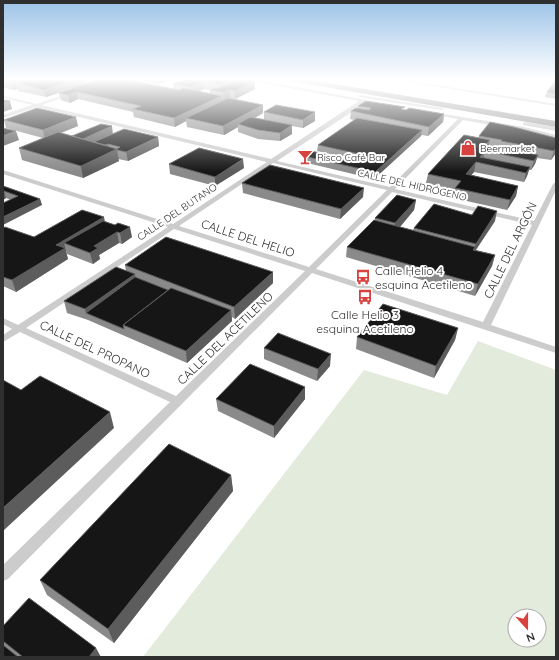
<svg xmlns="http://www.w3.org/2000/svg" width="559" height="660" viewBox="0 0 559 660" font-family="Quicksand,sans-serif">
  <rect width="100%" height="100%" fill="#fff"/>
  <!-- green -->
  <path fill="#e3ebdd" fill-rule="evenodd" d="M478 341 556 370V657H143L364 370 447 395ZM515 616H539V640H515Z"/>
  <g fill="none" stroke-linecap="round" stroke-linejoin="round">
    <!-- street -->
    <g fill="#ccc" fill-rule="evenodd">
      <path d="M241 79H251L367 100V102L277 161 390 187 458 119 431 114V112L524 127 556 135V139L524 131 463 120 395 189 534 221 553 184 556 182V190L491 325 556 347V353L312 273 8 579 3 581V565L170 402 20 332 3 342V335L12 329 3 324V318L18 325 168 227 3 174V170L173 224 267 162 37 107 3 118V115L32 105 3 98V96L37 104 71 92 73 94 42 105 271 159 359 101ZM273 163 387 190 309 267 179 226ZM392 192 532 225 483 322 316 269ZM174 229 305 271 176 396 26 328Z"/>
      <path d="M388 79H399L556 104V106Z"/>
      <path d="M360 95 442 108 444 109 442 110 358 97Z"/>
      <path d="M525 122 556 127V131L523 125V123Z"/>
    </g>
    <!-- highway -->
    <path fill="#969696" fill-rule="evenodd" d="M287 79H305L556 121V127L291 81Z"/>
  </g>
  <!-- wall -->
  <g fill="#8a8a8a" fill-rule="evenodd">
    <path d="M3 79H91L86 81H85V84L174 89 173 84 184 79 234 82 255 81V89L235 99 230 98H229L263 113 255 118 264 119V112L315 121 303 128 292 126V134L280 141 258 139 238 132V127L224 135 187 127 186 121 175 127 134 117 133 112 78 99 70 103 61 100 59 93 46 97 18 91 17 89 13 90 3 87ZM204 89 210 90V94L199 91Z"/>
    <path d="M143 79H170L158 84 143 81Z"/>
    <path d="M556 81V99L545 97 547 92Z"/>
    <path d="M358 106 404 110 444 114 443 122 428 136 422 135 421 136 374 179 303 162V156L352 160 353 159 317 151 318 145 354 120 350 119 351 111 358 108Z"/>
    <path d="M4 120 78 126 61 133 72 136 113 134 158 137 159 146 128 161 118 159 119 161 83 178 22 160 19 148 43 138 6 128Z"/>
    <path d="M479 136 556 138V153L551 160 537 158 535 164 531 170H529L527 176 524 182 474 172 471 175 518 186 516 196 507 210 453 198 455 190 426 183 428 174 478 138Z"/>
    <path d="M169 164 244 168 215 186 170 174Z"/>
    <path d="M242 183 363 197 340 219 243 193Z"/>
    <path d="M3 186 40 199 42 205 11 200 6 198 3 200Z"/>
    <path d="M416 200 414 210 400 227 413 230 414 228 495 221 476 250 495 255 492 266 475 296 346 257 347 247 375 220V218Z"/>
    <path d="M105 221 132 237 122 244 119 243 99 255 100 259 93 264 67 254 66 251V252L68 259 16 292 3 286V228L34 237Z"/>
    <path d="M125 265 273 283 235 319 232 317V321L187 363 88 320 67 313 64 301 126 271Z"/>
    <path d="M458 328 455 340 434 378 356 349 357 337Z"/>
    <path d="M264 348 330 366 317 381 264 359Z"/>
    <path d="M305 387V399L274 438 218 411 216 399Z"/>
    <path d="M231 475 233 491 114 643 47 595 40 580Z"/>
    <path d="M3 626 101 657H3Z"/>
  </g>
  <!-- shaded-wall -->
  <g fill="#5c5c5c">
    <path d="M22 79H47L16 83 17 89 13 90 11 82Z"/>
    <path d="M76 79H84L85 84 46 97 44 90Z"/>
    <path d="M157 79H170L158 84Z"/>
    <path d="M230 79H234V85L219 92V84Z"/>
    <path d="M255 81V89L235 99V91Z"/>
    <path d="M203 82 204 89 191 95 190 87Z"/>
    <path d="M230 90V98L223 100V92Z"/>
    <path d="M77 92 78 99 70 103 68 95Z"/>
    <path d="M222 96V104L186 118V121L175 127 174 118Z"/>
    <path d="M10 101 12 109 3 112V103Z"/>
    <path d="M263 105V113L242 125 238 124V127L224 135 223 126Z"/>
    <path d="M315 112V121L303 128V120Z"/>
    <path d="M444 114 443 122 428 136 429 127Z"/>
    <path d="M76 117 78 126 45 139 43 130Z"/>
    <path d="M292 125V134L280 141V133Z"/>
    <path d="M112 126 113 135 94 143 80 140Z"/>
    <path d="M422 130 421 136 374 179 375 172Z"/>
    <path d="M16 131 19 140 3 146V136Z"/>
    <path d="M158 137 159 146 128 161 126 152Z"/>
    <path d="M490 140 488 149 485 151 483 160 480 157 485 145Z"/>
    <path d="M108 144 110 152 117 149 119 161 83 178 81 166 104 146Z"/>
    <path d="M556 148V153L551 160 554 151Z"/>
    <path d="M538 155 535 164 531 170 534 161Z"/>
    <path d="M243 159 244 168 215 186V177Z"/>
    <path d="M476 162 474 172 464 184 466 174Z"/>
    <path d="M530 167 527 176 524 182 526 173Z"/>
    <path d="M518 186 516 196 507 210 510 200Z"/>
    <path d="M364 188 363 197 340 219 341 209Z"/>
    <path d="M4 191 6 198 3 200V192Z"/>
    <path d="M40 199 42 205 3 225V217Z"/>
    <path d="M416 200 414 210 394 234 395 223Z"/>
    <path d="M497 211 495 221 473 254V250L476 244Z"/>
    <path d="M104 217 106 227 64 243 68 259 16 292 12 280 56 245Z"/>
    <path d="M130 227 132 237 122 244 120 233Z"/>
    <path d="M117 232 119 243 99 255 100 259 93 264 90 253 94 246Z"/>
    <path d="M495 255 492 266 475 296 478 284Z"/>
    <path d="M273 272V283L235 319 234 307Z"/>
    <path d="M135 274 137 285 86 313 85 309Z"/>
    <path d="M231 310 232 321 187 363 186 351Z"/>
    <path d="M458 328 455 340 434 378 436 366Z"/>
    <path d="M331 354 330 366 317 381 318 369Z"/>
    <path d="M305 387V399L274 438V426Z"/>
    <path d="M110 412 114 428 3 531V508Z"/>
    <path d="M231 475 233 491 114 643 108 629Z"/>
    <path d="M96 648 101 657H89Z"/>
  </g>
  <!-- building -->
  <g fill="#161616" stroke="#5c5c5c">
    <path d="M3 79H22L11 82 3 80Z"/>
    <path d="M29 79H76L44 90 16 83Z"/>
    <path d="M98 79H124L179 90 183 88 222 96 174 118 133 109 141 106 77 92 68 95 59 93Z"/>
    <path d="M184 79H230L219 84 203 82 190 87 173 84Z"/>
    <path d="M240 79H243L255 81 235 91 230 90 223 92 210 90 216 88H220Z"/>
    <path d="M555 81H556V94L547 92Z"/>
    <path d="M228 98 263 105 223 126 186 118Z"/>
    <path d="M3 100 10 101 3 103Z"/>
    <path d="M366 101 405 107 401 109 406 110 409 108 444 114 429 127 351 111 356 108 369 110 371 108 358 106Z"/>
    <path d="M276 105 315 112 303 120 264 112Z"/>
    <path d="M37 108 76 117 43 130 4 120Z"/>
    <path d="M250 117 292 125 280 133 258 130 238 124Z"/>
    <path d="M357 118 422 130 375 172 303 156 311 151 352 160 359 154 318 145Z"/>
    <path d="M490 122 514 127 556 138V148L554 151 501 141 502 140 479 136Z"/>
    <path d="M101 124 112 126 83 139 72 136Z"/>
    <path d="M3 128 16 131 3 136Z"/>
    <path d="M124 129 158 137 126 152 117 150V149L120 147 108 144 105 145 94 142Z"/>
    <path d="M58 132 117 149 81 166 19 148Z"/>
    <path d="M464 135 490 140 485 145 538 155 534 161 485 151 480 157 530 167 526 173 476 162 466 174 518 186 510 200 455 188 461 181 428 174Z"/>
    <path d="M199 148 243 159 215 177 169 164Z"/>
    <path d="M270 165 364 188 341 209 242 183Z"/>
    <path d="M3 186 40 199 3 217V203L18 196 4 191 3 192Z"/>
    <path d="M397 195 416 200 395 223 375 218Z"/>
    <path d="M434 204 472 215 478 206 497 211 476 244 414 228Z"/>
    <path d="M82 210 104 217 56 245 65 248 12 280 3 277V228L5 227 34 237Z"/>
    <path d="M374 220 475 247 473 250 495 255 478 284 347 247Z"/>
    <path d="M103 221 115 225 118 223 130 227 120 233 117 232 94 246 98 248 90 253 64 243Z"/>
    <path d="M166 237 273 272 234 307 125 265Z"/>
    <path d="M116 267 135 274 85 309 64 301Z"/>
    <path d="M135 277 168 290 123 325 124 329 86 313Z"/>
    <path d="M171 288 231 310 186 351 123 325Z"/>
    <path d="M383 304 458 328 436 366 357 337Z"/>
    <path d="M278 333 331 354 318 369 264 348Z"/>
    <path d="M250 364 305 387 274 426 216 399Z"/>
    <path d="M40 376 110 412 3 508V380L21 390Z"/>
    <path d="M169 444 231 475 108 629 40 580Z"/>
    <path d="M29 598 96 648 89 657H23L3 641V626Z"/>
    <path d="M3 645 18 657H3Z"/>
  </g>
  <!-- sky -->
  <linearGradient id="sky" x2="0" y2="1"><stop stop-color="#9cc3e8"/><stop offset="0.46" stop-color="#fff"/><stop offset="1" stop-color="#fff" stop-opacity="0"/></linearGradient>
  <rect width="559" height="172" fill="url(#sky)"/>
  <!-- icons -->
  <defs>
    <g id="shop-bare" transform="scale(1.2)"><path d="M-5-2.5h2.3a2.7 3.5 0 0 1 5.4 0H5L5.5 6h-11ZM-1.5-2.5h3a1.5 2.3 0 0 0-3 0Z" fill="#d8423e" stroke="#fff" stroke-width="2.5" paint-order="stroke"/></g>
    <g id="bar-bare" transform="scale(1.2)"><path d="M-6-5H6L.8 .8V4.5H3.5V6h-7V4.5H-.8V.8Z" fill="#d8423e" stroke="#fff" stroke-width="2.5" paint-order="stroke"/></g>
    <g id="bus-bare" transform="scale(1.2)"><path d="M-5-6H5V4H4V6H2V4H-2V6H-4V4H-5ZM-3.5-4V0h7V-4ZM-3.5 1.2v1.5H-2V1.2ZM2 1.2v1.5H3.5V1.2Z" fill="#d8423e" stroke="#fff" stroke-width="2.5" paint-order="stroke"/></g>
  </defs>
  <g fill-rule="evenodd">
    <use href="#shop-bare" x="468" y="148"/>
    <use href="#bar-bare" x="305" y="157"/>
    <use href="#bus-bare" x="363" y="277"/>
    <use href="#bus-bare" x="365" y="297"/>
  </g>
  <g text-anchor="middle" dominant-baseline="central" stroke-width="4" stroke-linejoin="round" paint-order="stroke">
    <!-- far-poi labels -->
    <g font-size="10" fill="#2f2f2f" stroke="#fff" text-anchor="start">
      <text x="480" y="148">Beermarket</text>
      <text x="317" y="157">Risco Café Bar</text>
    </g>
    <!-- far-street labels -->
    <g font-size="10" fill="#2f2f2f" stroke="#fff">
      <text transform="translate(412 185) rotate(13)">CALLE DEL HIDRÓGENO</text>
      <text transform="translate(177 212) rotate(-34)">CALLE DEL BUTANO</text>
    </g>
    <!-- street labels -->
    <g font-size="12" fill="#2f2f2f" stroke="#fff">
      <text transform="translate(248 238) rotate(18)">CALLE DEL HELIO</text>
      <text transform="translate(510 250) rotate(-64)">CALLE DEL ARGÓN</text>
      <text transform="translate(225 338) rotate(-44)">CALLE DEL ACETILENO</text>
      <text transform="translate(95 349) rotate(25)">CALLE DEL PROPANO</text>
    </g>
    <!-- poi labels -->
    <g font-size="12" fill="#2f2f2f" stroke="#fff" text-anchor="start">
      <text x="375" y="270">Calle Helio 4<tspan x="375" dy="14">esquina Acetileno</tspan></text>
      <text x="365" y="314" text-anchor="middle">Calle Helio 3<tspan x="365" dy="14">esquina Acetileno</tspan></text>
    </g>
  </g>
  <!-- border -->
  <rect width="559" height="660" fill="none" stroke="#2f2f2f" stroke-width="8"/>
  <!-- north arrow -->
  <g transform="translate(527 628) rotate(159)"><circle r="19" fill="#ffffff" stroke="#acacac"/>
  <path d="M0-3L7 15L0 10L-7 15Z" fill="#d8423e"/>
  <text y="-6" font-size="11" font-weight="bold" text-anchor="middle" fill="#2f2f2f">N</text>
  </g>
</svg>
